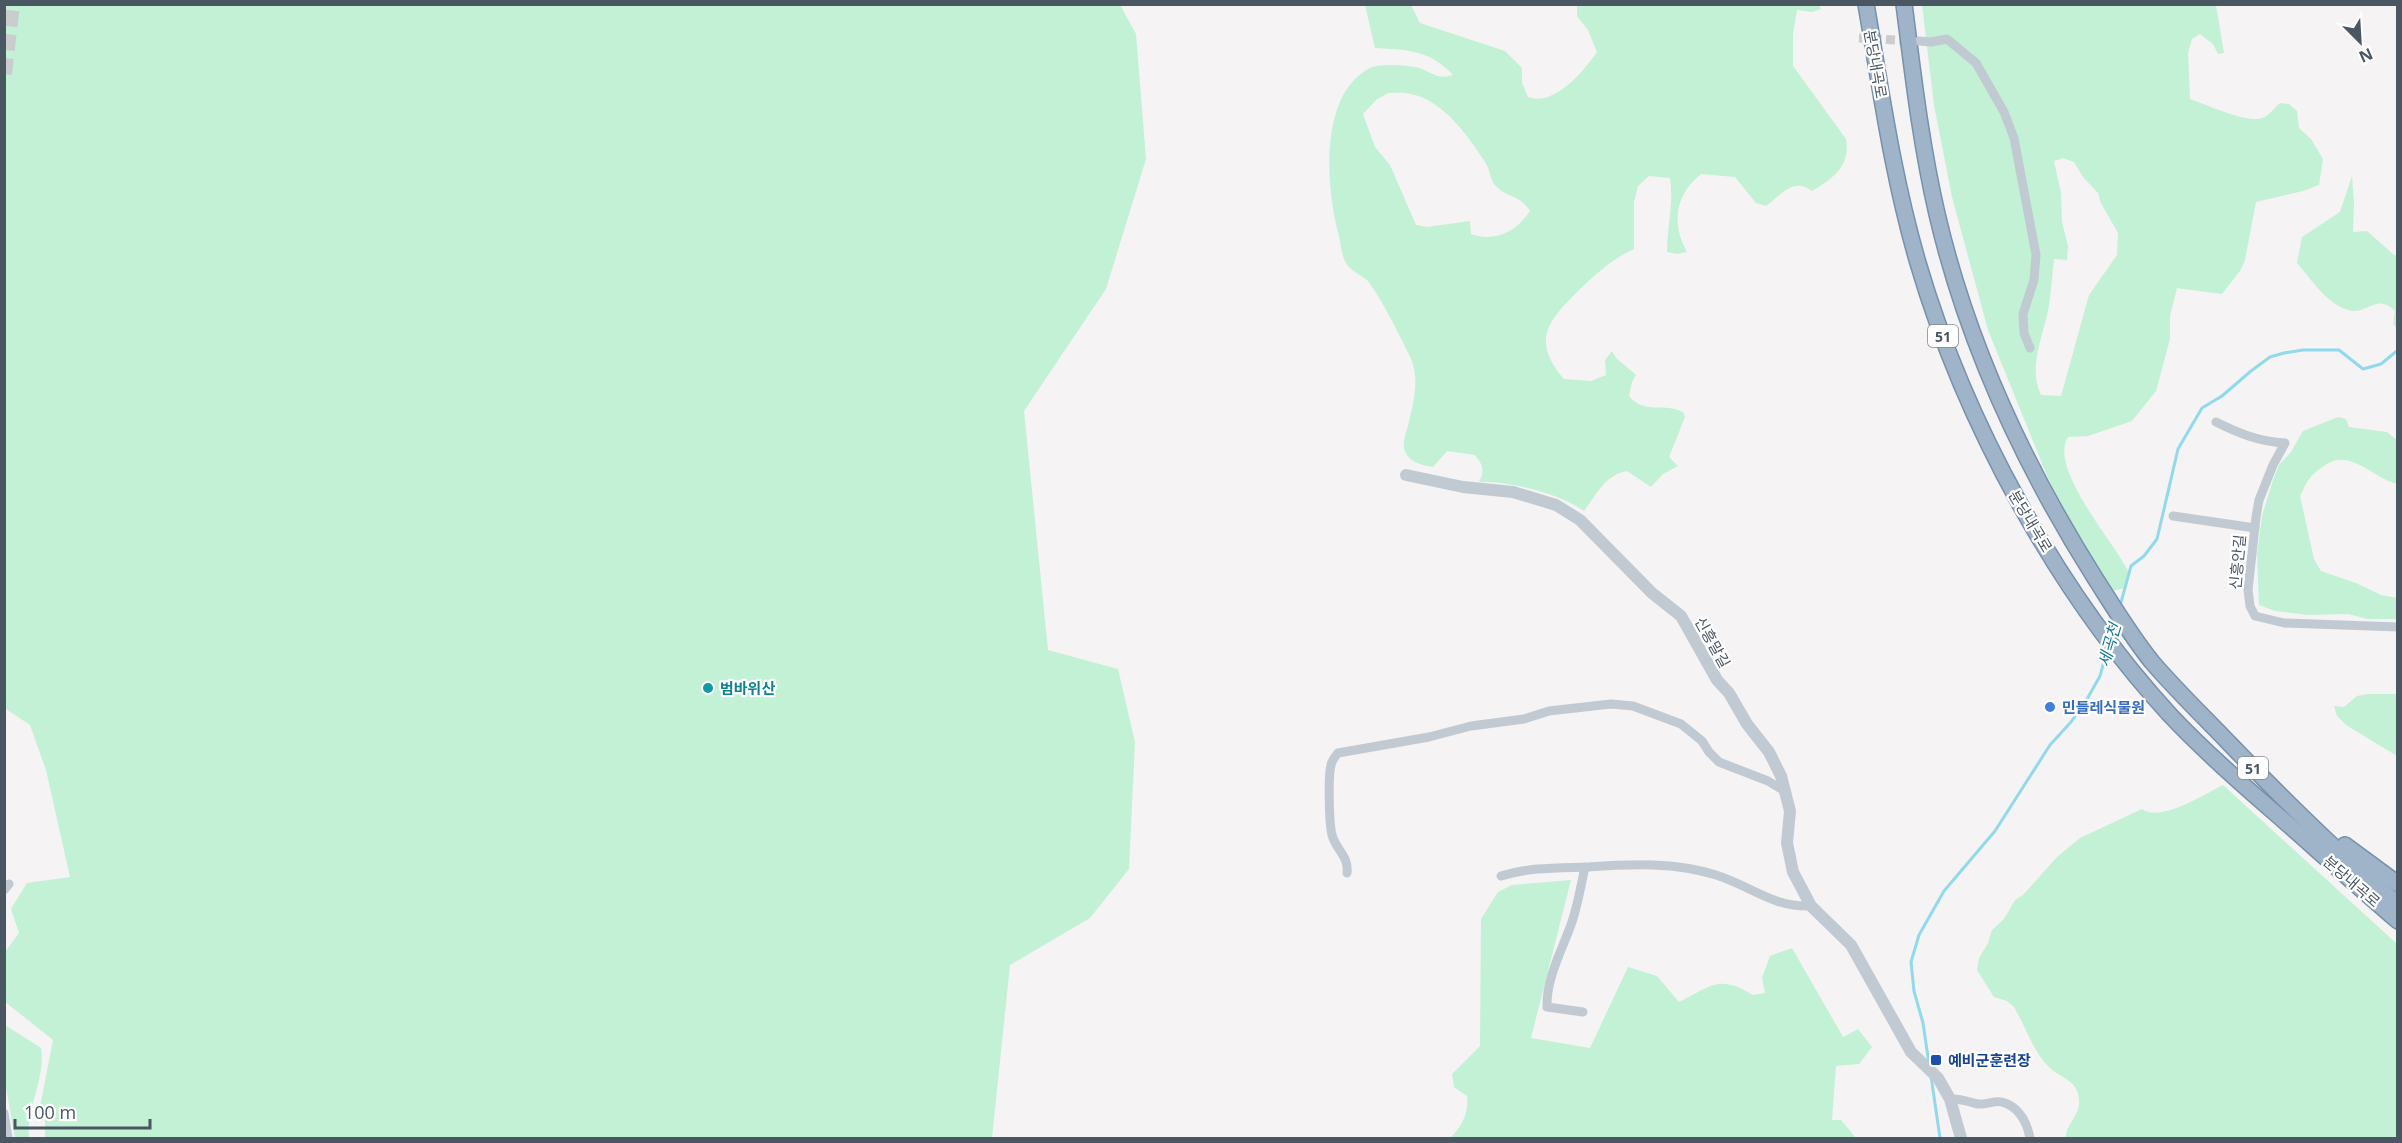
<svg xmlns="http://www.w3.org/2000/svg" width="2402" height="1143" viewBox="0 0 2402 1143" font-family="'Open Sans','Noto Sans KR',sans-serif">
  <rect width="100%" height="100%" fill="#f5f3f3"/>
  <!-- green -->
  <g fill="#c3f1d5" fill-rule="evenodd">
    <path d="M5 4 1120 5 1136 34 1146 159 1106 289 1024 411 1048 650 1118 669 1135 742 1129 869 1090 918 1010 965 992 1138H45V1117L39 1112 53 1040 4 1001 5 952 19 933 11 909 27 883 70 877 46 770 30 725 6 709 5 711Z"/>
    <path d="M1365 5H1411L1420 23 1505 51 1522 68V83L1528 97C1554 107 1584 71 1597 52L1588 30 1577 16V5H1819L1821 9 1812 12 1797 10 1793 34V66L1846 139C1851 165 1833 179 1812 191 1794 177 1782 194 1766 206L1756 203 1735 177 1701 174C1675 195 1671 223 1687 252L1677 254 1667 252C1667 227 1674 202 1670 178L1649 176 1638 186 1634 202V249C1612 259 1597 273 1579 290 1549 320 1530 340 1564 379L1591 381 1606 375 1605 360 1612 351 1616 358 1636 375 1632 382 1629 396C1644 415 1664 402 1683 412L1685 417 1669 457 1678 466 1663 474 1651 487 1627 471C1605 475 1597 494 1584 511 1558 493 1511 481 1479 482 1485 471 1483 465 1475 455L1447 451 1433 467C1421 465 1407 462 1404 448 1403 442 1406 432 1408 426 1413 404 1420 380 1411 359 1404 343 1378 292 1367 280 1361 275 1353 272 1348 266 1342 259 1341 245 1339 236 1326 190 1318 94 1370 68 1381 63 1407 65 1419 68 1434 73 1437 80 1453 75 1430 50 1408 50 1375 48ZM1388 93C1395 93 1404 92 1411 94 1443 100 1469 137 1485 162 1490 169 1490 178 1494 184 1507 199 1518 193 1530 211 1517 231 1495 243 1471 234L1470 221 1427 227 1416 225 1390 165 1375 147 1363 114 1376 100Z"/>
    <path d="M1922 5H2216L2224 53 2218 54 2213 44 2200 34 2192 39 2188 53 2190 99C2205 104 2248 124 2262 118 2269 116 2274 108 2280 103L2289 104 2297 111 2299 128 2311 139 2323 159 2319 185 2303 191 2256 202 2245 260 2240 271 2222 294 2177 288 2170 316V339L2156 391 2132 421 2088 436 2068 437C2048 468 2114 542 2128 571V582L2125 588 2112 591 2082 543 2048 478 1988 330 1952 197 1934 105ZM2063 158 2074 162 2083 177 2098 193 2101 203 2118 233 2117 255 2089 295 2061 396 2041 395C2028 368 2042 339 2048 311 2051 294 2052 277 2054 259L2067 260 2068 246 2062 222 2061 193 2054 161Z"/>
    <path d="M2352 176 2354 203 2353 232 2367 231 2394 255H2397V329L2393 324 2395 311C2376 292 2367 316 2348 310 2326 303 2311 279 2297 263L2302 237 2340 212Z"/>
    <path d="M2338 417 2346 419 2349 427 2387 432 2397 440V484C2375 479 2350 449 2327 464 2310 475 2309 478 2300 496L2314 559 2321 571 2356 583 2381 595 2397 598V619H2368L2348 614 2308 615 2275 611 2259 605 2257 554 2262 516 2273 480 2279 465 2291 452 2303 431Z"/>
    <path d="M2368 694H2397V756L2346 725 2337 716 2334 706 2344 707 2357 696Z"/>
    <path d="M2223 785 2397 944V1138H2066C2065 1125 2081 1115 2079 1100 2078 1080 2062 1079 2050 1068 2033 1052 2026 1027 2014 1007L2007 1001 1994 997 1977 970 1979 958 1988 943 1992 930 2004 919 2015 900 2023 895 2057 857 2080 838 2142 809C2160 823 2205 794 2223 785Z"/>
    <path d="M1571 880 1531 1038 1590 1048 1628 967 1657 976 1679 1002C1712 986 1718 974 1753 995L1765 993 1762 978 1770 956 1792 948 1843 1037 1858 1029 1872 1047 1859 1064 1836 1066 1832 1120H1841L1856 1138H1450C1462 1126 1469 1113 1467 1096L1454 1087 1452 1074 1480 1046 1481 919 1498 892 1512 885Z"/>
    <path d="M5 1025 41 1048C46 1078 26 1107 29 1138H15L5 1082Z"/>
  </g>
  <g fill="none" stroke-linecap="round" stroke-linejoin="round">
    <!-- stream -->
    <g stroke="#90daee" stroke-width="3">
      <path d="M2120 606 2131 566 2144 556 2157 539 2178 449 2202 408 2222 396 2251 371 2270 357 2284 353 2303 350H2339L2363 369 2381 364 2398 350"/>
      <path d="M2112 635 2116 621"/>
      <path d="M1929 1064 1923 1023 1914 991 1911 962 1919 935 1944 891 1995 831 2050 745 2071 722 2086 701 2100 676 2108 647"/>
      <path d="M1931 1076 1940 1138"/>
    </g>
    <!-- minor-tunnel -->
    <path stroke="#caccce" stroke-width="9" stroke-dasharray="9 4.5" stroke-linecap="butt" d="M1859 38 1913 41"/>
    <!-- motorway-tunnel -->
    <path stroke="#caccce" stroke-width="16" stroke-dasharray="16 8" stroke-linecap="butt" d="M4 74 12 4"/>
    <!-- trunk casing -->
    <g stroke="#7690ad" stroke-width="18">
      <g id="trunk">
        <path d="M1866 4C1881 91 1893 178 1918 263 1965 423 2057 592 2170 715 2202 749 2238 781 2274 812 2315 848 2356 885 2398 921"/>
        <path d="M1904 4C1913 75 1921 145 1937 214 1967 343 2025 467 2095 578 2113 606 2131 636 2152 662 2176 690 2203 716 2229 743 2283 799 2338 854 2398 904"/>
        <path d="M2345 845 2398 884"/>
      </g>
    </g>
    <!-- minor -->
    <g stroke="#c1cad2" stroke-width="9">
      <path d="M1919 41 1931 42 1947 39 1976 63 2004 112 2014 138 2036 255 2034 280 2023 314 2024 333 2030 348"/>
      <path d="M2216 422C2238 433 2260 442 2285 443L2273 465 2259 500 2256 517 2248 590 2250 606 2255 616 2284 623 2398 627"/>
      <path d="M2173 516 2255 528"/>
      <path d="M1347 873C1349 856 1336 850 1332 835 1329 823 1328 776 1331 765 1332 760 1335 757 1338 753L1429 737 1471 726 1524 719 1549 711 1611 704 1633 706 1681 724 1702 741 1709 752 1719 762 1768 781 1786 792"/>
      <path d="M1501 876C1530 867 1558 868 1588 867 1631 864 1675 862 1716 875 1751 886 1774 908 1811 906"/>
      <path d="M4 890 9 884"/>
      <path d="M1583 1012 1547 1007C1546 978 1563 948 1572 922 1578 904 1581 885 1585 867"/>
      <path d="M1950 1099C1961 1098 1968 1102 1978 1104 1986 1105 1995 1100 2002 1102 2020 1107 2027 1123 2030 1138"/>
      <path d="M4 1113 8 1138"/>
    </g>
    <!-- tertiary -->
    <path stroke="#c1cad2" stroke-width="12" d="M1406 475 1463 487 1513 492 1556 505 1580 520 1652 593 1681 616 1717 680 1729 693 1747 724 1769 752 1781 776 1790 811 1787 843 1793 872 1811 906 1851 945 1911 1052 1938 1078 1950 1099 1961 1138"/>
    <!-- trunk -->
    <use href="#trunk" stroke="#9fb4c9" stroke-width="15"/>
  </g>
  <!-- markers -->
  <circle fill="#0f9aa8" stroke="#fff" stroke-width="2" cx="708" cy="688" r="6"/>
  <circle fill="#3f7fe0" stroke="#fff" stroke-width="2" cx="2050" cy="707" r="6"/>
  <rect fill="#1a4fb4" stroke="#fff" stroke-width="2" x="1930" y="1054" width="12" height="12" rx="3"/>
  <g text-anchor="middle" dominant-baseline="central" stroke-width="4.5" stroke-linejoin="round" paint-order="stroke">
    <!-- shield labels -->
    <g fill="#fff" stroke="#808990" stroke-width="1.5">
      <rect x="1928" y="325" width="30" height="22" rx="4.5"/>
      <rect x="2238" y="757" width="30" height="22" rx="4.5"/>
    </g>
    <g font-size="14" font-weight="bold" fill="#4a5661">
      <text x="1943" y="336">51</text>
      <text x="2253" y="768">51</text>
    </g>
    <!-- street labels -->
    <g font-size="15" fill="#4a5661" stroke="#fff">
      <text transform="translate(1876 64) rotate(80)">분당내곡로</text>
      <text transform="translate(2031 521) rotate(59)">분당내곡로</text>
      <text transform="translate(2237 562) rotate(-85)">신흥안길</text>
      <text transform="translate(1713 642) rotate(61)">신흥말길</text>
      <text transform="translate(2352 881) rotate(41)">분당내곡로</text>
    </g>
    <!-- culture labels -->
    <g font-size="15" font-weight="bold" fill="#0d838f" stroke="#fff" text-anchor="start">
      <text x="720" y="688">범바위산</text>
    </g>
    <!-- shop labels -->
    <g font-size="15" font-weight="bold" fill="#366cbe" stroke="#fff" text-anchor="start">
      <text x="2062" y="707">민들레식물원</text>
    </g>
    <!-- transit labels -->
    <g font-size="15" font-weight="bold" fill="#164399" stroke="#fff" text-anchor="start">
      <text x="1948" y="1060">예비군훈련장</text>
    </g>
    <!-- water labels -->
    <g font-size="16" font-style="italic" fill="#0c7c9b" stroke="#fff">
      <text transform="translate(2109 645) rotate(-74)">세곡천</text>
    </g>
  </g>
  <!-- border -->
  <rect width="2402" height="1143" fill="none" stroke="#4a5661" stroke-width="12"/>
  <!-- north arrow -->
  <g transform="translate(2360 42) rotate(156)" stroke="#ffffff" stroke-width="4.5" paint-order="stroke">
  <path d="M0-4.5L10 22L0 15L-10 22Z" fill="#4a5661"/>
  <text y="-9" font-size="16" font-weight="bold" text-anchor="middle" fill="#4a5661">N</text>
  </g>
  <!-- scale -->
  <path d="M15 1119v9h135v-9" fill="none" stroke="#4a5661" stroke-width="3"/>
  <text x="24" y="1119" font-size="18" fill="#4a5661" stroke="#ffffff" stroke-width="4.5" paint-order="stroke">100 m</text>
</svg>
